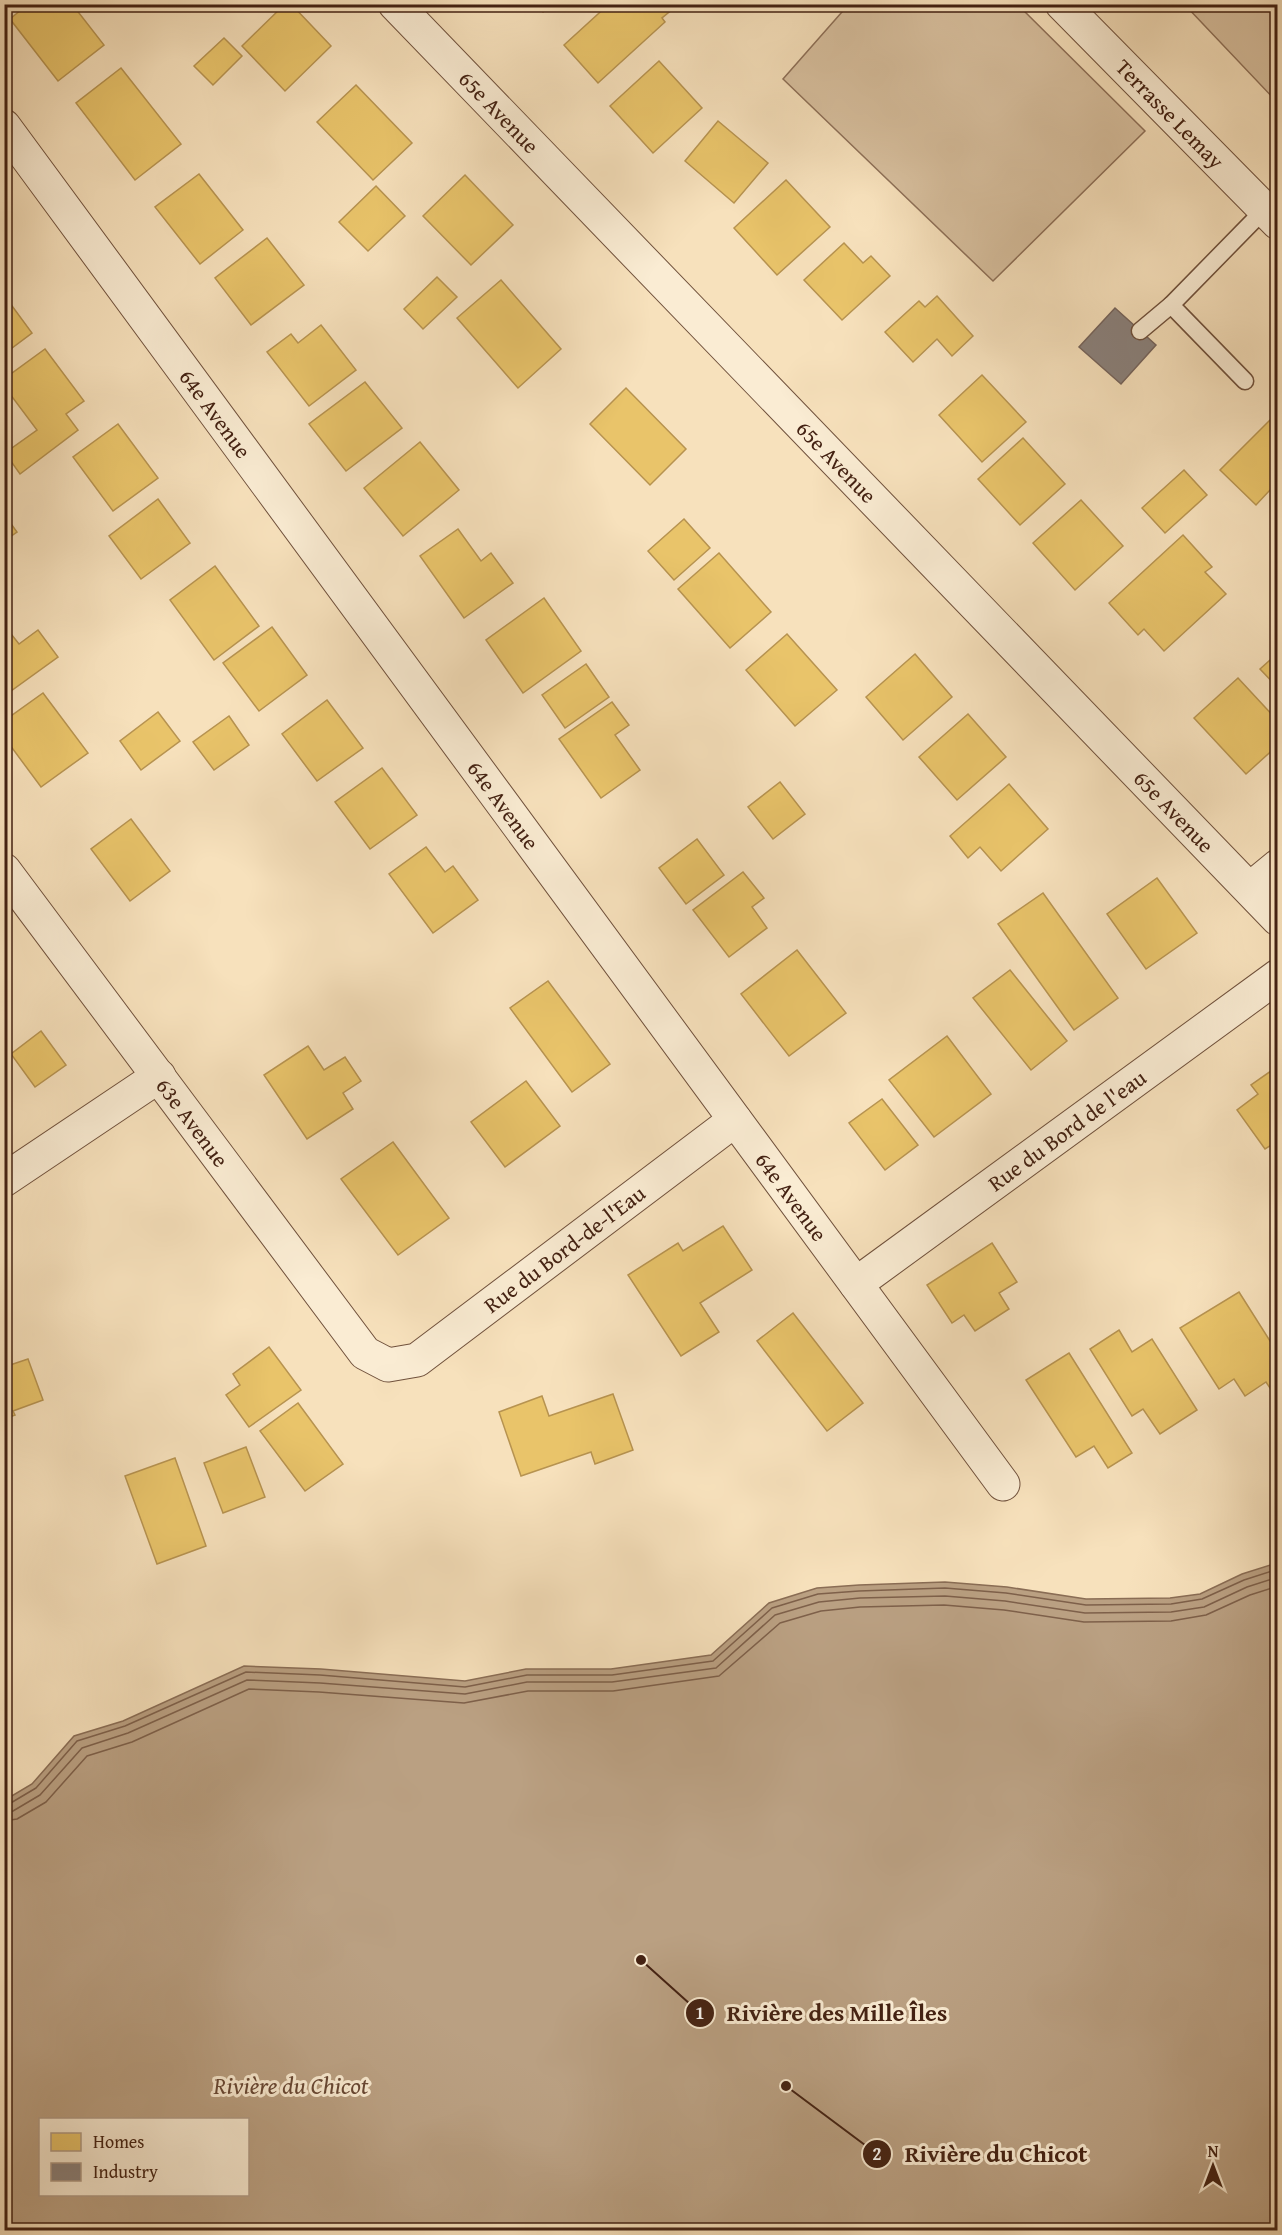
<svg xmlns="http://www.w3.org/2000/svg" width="1282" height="2235" viewBox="0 0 1282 2235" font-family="'Gentium Book Plus',serif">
  <rect width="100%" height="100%" fill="#f7e1bc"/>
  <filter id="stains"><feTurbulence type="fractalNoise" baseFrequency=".00333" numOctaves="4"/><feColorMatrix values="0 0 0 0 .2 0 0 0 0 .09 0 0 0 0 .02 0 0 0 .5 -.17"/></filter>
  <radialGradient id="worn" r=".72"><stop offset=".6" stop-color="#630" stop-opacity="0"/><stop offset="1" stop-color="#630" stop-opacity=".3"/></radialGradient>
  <!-- green -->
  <g fill="#d8c09f" stroke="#8e7058" stroke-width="1.5">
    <path d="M849 4 1018 5 1145 131 993 281 783 79Z"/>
    <path d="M1185 5H1277V102Z"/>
  </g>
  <!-- water -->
  <path fill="#baa082" stroke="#8a6d55" stroke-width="1.5" fill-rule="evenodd" d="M1277 1563V2230H5V1800L32 1784 74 1736 123 1721 244 1666 321 1669 465 1681 526 1669H611L711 1655 769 1603 817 1588 859 1585 945 1582 1007 1587 1086 1599 1170 1598 1200 1594 1242 1574ZM40 2120H248V2194H40Z"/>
  <!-- homes -->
  <g fill="#e9c46a" stroke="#b79350" stroke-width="1.5">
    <path d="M28 4H72L104 45 58 81 10 19Z"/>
    <path d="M285 4H291L331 46 285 91 242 46Z"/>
    <path d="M536 4H552L543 12Z"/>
    <path d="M609 4H669L673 9 662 18 665 22 598 83 564 45Z"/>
    <path d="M224 38 242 56 213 85 194 66Z"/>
    <path d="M659 61 702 108 653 153 610 106Z"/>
    <path d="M121 68 181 144 135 180 76 103Z"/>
    <path d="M356 85 412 143 373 180 317 122Z"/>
    <path d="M718 121 768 163 734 203 685 161Z"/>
    <path d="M199 174 243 230 200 264 155 207Z"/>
    <path d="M465 175 513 225 471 265 423 216Z"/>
    <path d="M786 180 830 227 777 275 734 228Z"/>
    <path d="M376 186 405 216 368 251 339 222Z"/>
    <path d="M267 238 304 285 251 325 215 278Z"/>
    <path d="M844 243 863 263 871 256 890 276 842 320 804 280Z"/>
    <path d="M437 277 457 297 423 329 404 309Z"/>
    <path d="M501 280 561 349 518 388 457 318Z"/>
    <path d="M4 295 32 333 4 354Z"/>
    <path d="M937 296 973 336 952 356 937 339 913 362 885 332 919 301 925 307Z"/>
    <path d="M321 325 356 370 309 406 267 352 291 334 298 343Z"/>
    <path d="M45 349 84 401 66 414 78 430 20 474 5 453 37 430 4 386V379Z"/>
    <path d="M982 375 1026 422 982 462 939 415Z"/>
    <path d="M365 382 402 428 346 471 309 424Z"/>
    <path d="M626 388 686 449 650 485 590 424Z"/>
    <path d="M1278 412V498L1270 490 1256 505 1220 470Z"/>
    <path d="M118 424 158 478 113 511 73 457Z"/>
    <path d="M1023 438 1065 484 1020 525 978 479Z"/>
    <path d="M420 442 459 490 403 536 364 488Z"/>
    <path d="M1184 470 1207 495 1165 533 1142 508Z"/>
    <path d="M158 499 190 543 141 579 109 536Z"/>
    <path d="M1081 500 1123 546 1075 590 1033 543Z"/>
    <path d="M4 514 17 532 4 541Z"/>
    <path d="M684 519 710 548 674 580 648 551Z"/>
    <path d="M458 529 481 561 491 553 513 583 464 618 420 556Z"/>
    <path d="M1183 535 1212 567 1205 572 1226 594 1164 651 1144 629 1138 635 1109 603Z"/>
    <path d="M719 553 771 612 730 648 678 589Z"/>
    <path d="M215 566 259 626 214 660 170 600Z"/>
    <path d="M544 598 581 651 523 693 486 640Z"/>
    <path d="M4 625 19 644 38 630 58 657 4 696Z"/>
    <path d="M272 627 307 675 259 711 223 663Z"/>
    <path d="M787 634 837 690 795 726 746 670Z"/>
    <path d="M1278 653V688L1260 669Z"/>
    <path d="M915 654 952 697 903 740 866 697Z"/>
    <path d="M586 664 609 697 565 728 542 695Z"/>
    <path d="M1238 678 1278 721V745L1246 774 1194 718Z"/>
    <path d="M43 693 88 753 41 787 4 737V721Z"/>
    <path d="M327 700 363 748 317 781 282 734Z"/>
    <path d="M612 702 629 725 615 735 640 770 601 798 559 739Z"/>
    <path d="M158 712 180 741 141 770 120 741Z"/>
    <path d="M968 714 1006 757 957 800 919 757Z"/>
    <path d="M229 716 249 745 214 770 193 742Z"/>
    <path d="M382 768 417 815 370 849 335 802Z"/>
    <path d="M780 782 805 814 773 839 748 807Z"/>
    <path d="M1009 784 1048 829 1001 871 980 847 968 858 950 836Z"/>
    <path d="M131 819 170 871 130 901 91 849Z"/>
    <path d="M697 839 724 875 686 904 659 868Z"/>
    <path d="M426 847 445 872 453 866 478 900 433 933 389 874Z"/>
    <path d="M743 872 764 898 752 907 767 928 729 957 693 910Z"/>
    <path d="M1157 878 1197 933 1146 969 1107 914Z"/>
    <path d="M1043 893 1118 998 1074 1030 998 924Z"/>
    <path d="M797 950 846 1013 789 1056 741 994Z"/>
    <path d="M1010 970 1067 1041 1031 1070 973 998Z"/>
    <path d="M548 981 610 1064 572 1092 510 1008Z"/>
    <path d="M41 1031 66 1065 35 1087 11 1054Z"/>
    <path d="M947 1036 991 1094 934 1137 889 1080Z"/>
    <path d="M308 1046 324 1070 345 1057 361 1081 343 1093 353 1109 307 1139 264 1075Z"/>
    <path d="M1278 1066V1141L1265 1149 1237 1110 1258 1094 1251 1085Z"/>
    <path d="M526 1081 560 1126 505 1167 471 1122Z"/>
    <path d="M882 1099 918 1145 885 1170 849 1123Z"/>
    <path d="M393 1142 449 1218 398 1255 341 1179Z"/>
    <path d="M723 1226 752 1270 700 1303 719 1332 681 1356 628 1275 678 1243 683 1251Z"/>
    <path d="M992 1243 1017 1282 999 1293 1009 1309 975 1331 964 1315 952 1323 927 1285Z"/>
    <path d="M1239 1292 1270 1341 1278 1336V1400L1266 1382 1245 1396 1234 1379 1219 1389 1180 1328Z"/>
    <path d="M793 1313 863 1403 827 1431 757 1341Z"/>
    <path d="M1119 1330 1132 1352 1152 1339 1197 1410 1160 1434 1143 1409 1132 1416 1090 1349Z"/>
    <path d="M269 1347 301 1390 249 1427 226 1395 240 1385 233 1374Z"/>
    <path d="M1069 1353 1132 1453 1108 1468 1094 1446 1076 1457 1026 1380Z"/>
    <path d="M28 1359 43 1400 13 1411 15 1415 4 1419V1367Z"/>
    <path d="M613 1394 633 1450 595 1464 591 1452 521 1476 499 1412 542 1396 549 1416Z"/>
    <path d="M298 1403 343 1464 305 1491 260 1431Z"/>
    <path d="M246 1447 265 1497 223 1513 204 1463Z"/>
    <path d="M175 1458 206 1546 157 1564 125 1476Z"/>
  </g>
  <!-- industry -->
  <path fill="#8a817c" stroke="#75645c" stroke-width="1.5" d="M1115 308 1156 345 1121 384 1079 347Z"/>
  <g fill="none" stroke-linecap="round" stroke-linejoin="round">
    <!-- shore -->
    <g stroke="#7e604a" stroke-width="1.5">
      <path d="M4 1804H9L36 1788 77 1741 125 1726 246 1672 320 1675 465 1687 527 1675H612L713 1661 772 1608 818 1594 859 1591 945 1588 1006 1593 1086 1605 1171 1604 1202 1599 1244 1580 1278 1569"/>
      <path d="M4 1812 13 1811 40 1795 82 1748 128 1733 247 1680 320 1683 465 1694 527 1682H612L716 1668 775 1615 819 1602 860 1598 945 1596 1005 1601 1085 1613 1171 1612 1204 1607 1247 1587 1278 1577"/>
      <path d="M4 1821 17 1819 46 1802 87 1756 132 1742 249 1689 319 1692 464 1703 528 1691H613L719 1676 780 1623 821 1611 860 1607 944 1605 1004 1610 1084 1622 1171 1621 1206 1615 1250 1595 1278 1586"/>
    </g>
    <!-- service casing -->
    <g stroke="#70513c" stroke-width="19">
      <g id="service">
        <path d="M1140 331 1171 305"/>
        <path d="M1245 381 1171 305 1264 210"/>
      </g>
    </g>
    <!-- minor casing -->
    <g stroke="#70513c" stroke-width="35">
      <g id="minor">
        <path id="s1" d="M395 4 1278 919"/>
        <path id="s2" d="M1062 4 1278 223"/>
        <path id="s3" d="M4 126 1003 1484"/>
        <path id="s4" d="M4 870 365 1353 388 1365 417 1360 735 1120"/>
        <path d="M1250 889 1278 866"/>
        <path d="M4 1180 159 1076"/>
        <path id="s5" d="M856 1284 1278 976"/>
      </g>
    </g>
    <!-- service -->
    <use href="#service" stroke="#faecd3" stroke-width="16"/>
    <!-- minor -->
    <use href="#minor" stroke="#faecd3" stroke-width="33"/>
  </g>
  <g text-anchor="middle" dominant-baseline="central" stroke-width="6" stroke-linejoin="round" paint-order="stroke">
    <!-- street labels -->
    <g font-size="22" fill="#432112" stroke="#faecd3">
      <text stroke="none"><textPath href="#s1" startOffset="150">65e Avenue</textPath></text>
      <text stroke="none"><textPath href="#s2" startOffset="154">Terrasse Lemay</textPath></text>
      <text stroke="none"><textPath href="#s3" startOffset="357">64e Avenue</textPath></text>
      <text stroke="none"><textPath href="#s1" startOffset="636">65e Avenue</textPath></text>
      <text stroke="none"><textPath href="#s3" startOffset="843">64e Avenue</textPath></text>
      <text stroke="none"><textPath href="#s1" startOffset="1122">65e Avenue</textPath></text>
      <text stroke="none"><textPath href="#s4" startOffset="315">63e Avenue</textPath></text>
      <text stroke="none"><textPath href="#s5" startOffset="261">Rue du Bord de l'eau</textPath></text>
      <text stroke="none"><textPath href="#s3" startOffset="1329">64e Avenue</textPath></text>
      <text stroke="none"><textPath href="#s4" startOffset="843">Rue du Bord-de-l'Eau</textPath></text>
    </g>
    <!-- water labels -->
    <g font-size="24" font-style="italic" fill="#674734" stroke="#faecd3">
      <text x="291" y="2085">Rivière du Chicot</text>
    </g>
  </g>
  <!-- callouts -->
  <path fill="none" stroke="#432112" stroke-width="2" d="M641 1960L700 2013M786 2086L877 2154"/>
  <g fill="#432112" stroke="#faecd3" stroke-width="2">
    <circle cx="641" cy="1960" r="6"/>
    <circle cx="786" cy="2086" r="6"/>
    <circle cx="700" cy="2013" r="15"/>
    <circle cx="877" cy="2154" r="15"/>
  </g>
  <g font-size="18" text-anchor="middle" font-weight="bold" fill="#fff">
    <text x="700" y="2019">1</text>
    <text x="877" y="2160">2</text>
  </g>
  <g font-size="24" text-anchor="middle" font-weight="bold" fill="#432112" stroke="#faecd3" stroke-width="6" stroke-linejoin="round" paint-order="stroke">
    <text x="837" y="2021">Rivière des Mille Îles</text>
    <text x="996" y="2162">Rivière du Chicot</text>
  </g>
  <!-- margin -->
  <rect width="1282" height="2235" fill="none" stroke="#f7e1bc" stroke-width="24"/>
  <rect x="6" y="6" width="1270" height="2223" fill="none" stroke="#432112" stroke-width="3"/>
  <rect x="12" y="12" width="1258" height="2211" fill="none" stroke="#432112" stroke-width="1.5"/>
  <!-- legend -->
  <rect x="39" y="2118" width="210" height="78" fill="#faecd3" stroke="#b19b86" stroke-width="1.5"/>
  <rect x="51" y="2133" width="30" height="18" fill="#e9c46a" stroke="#b19b86" stroke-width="1.5"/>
  <text x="93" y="2148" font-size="18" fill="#432112">Homes</text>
  <rect x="51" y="2163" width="30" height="18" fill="#8a817c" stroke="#b19b86" stroke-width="1.5"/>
  <text x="93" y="2178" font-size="18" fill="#432112">Industry</text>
  <!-- north arrow -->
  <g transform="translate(1213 2166)" stroke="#faecd3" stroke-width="4.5" paint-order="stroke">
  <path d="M0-4.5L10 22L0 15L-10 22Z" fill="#432112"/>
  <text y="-9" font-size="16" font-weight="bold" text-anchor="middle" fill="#432112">N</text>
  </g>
  <rect width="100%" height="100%" filter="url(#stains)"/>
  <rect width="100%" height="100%" fill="url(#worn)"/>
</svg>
